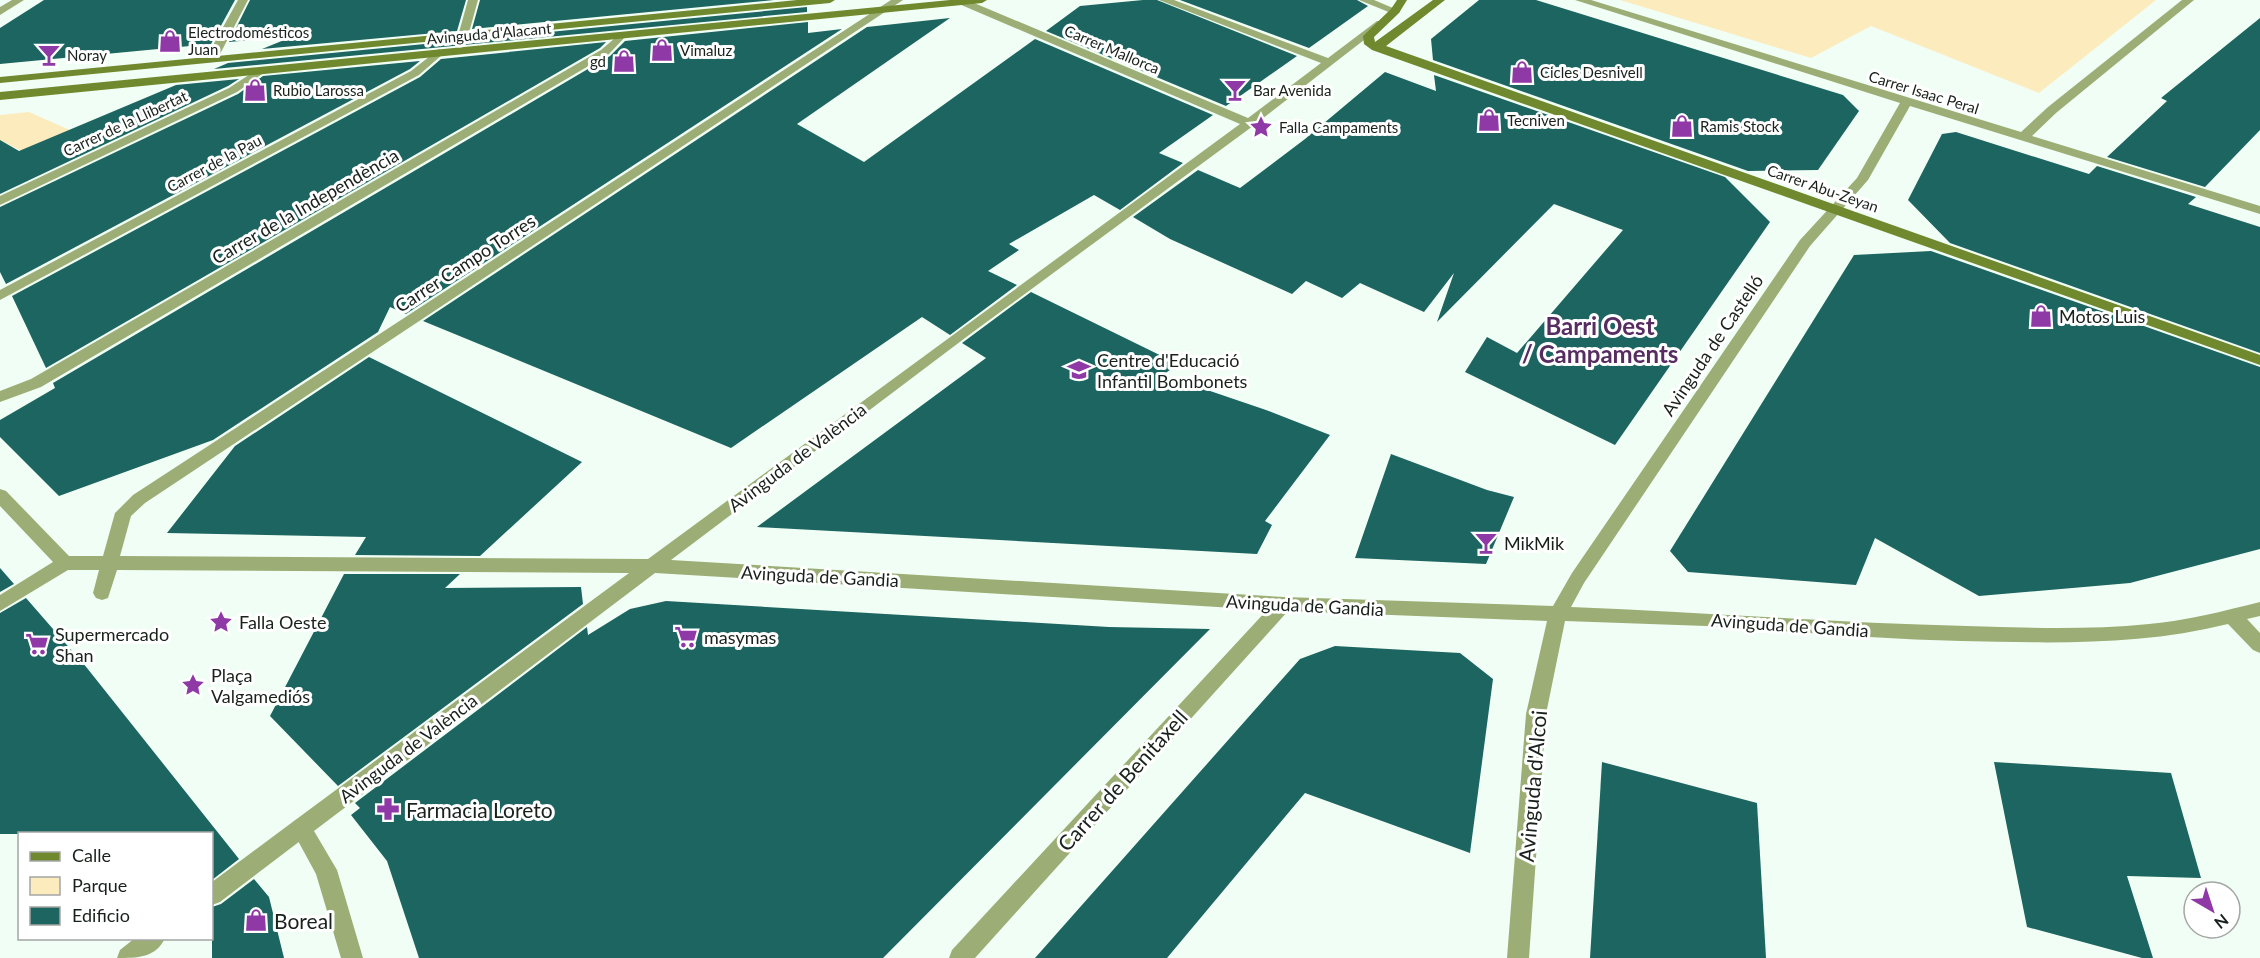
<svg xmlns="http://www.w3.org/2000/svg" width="2260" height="958" viewBox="0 0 2260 958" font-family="Lato,sans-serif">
  <rect width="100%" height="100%" fill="#f1fef5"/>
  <!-- green -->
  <g fill="#fcebbd">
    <path d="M1620 0H2156L2039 93 1871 26 1811 58Z"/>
    <path d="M29 112 97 142 49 165 0 140V115Z"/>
  </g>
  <!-- building -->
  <g fill="#1d6560">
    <path d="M44 0H235L211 44 0 64V28Z"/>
    <path d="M250 0H466L457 31 262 49 294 36 229 42Z"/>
    <path d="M480 0H774L472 29Z"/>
    <path d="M1143 0H1157L1297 56 1226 106 1046 31 1080 6Z"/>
    <path d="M1180 0H1357L1368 6 1309 48Z"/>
    <path d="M1479 0H1536L1843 95 1859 111 1818 170 1748 171 1433 60 1431 39Z"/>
    <path d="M807 7V12L214 69 228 63Z"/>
    <path d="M950 18 797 124 864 162 1035 39 1213 115 1159 153 1183 163 1120 210 1094 195 1009 244 1019 250 988 271 1017 285 950 335 922 317 731 448 423 321 867 27Z"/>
    <path d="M2260 18V130L2205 187 2107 157 2167 101 2161 98Z"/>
    <path d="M808 22V33L842 29 406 314 390 307 378 332 213 440 59 496 0 437V420L55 388 53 383 610 56 625 41Z"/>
    <path d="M606 42 600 48 46 368 12 296 420 77 441 59Z"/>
    <path d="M420 61 410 69 6 284 0 272V207L238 94 263 76Z"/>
    <path d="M1385 72 1436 91 1434 75 1725 177 1770 222 1615 445 1465 372 1487 337 1517 353 1623 230 1554 204 1437 322 1454 273 1424 312 1360 283 1342 298 1306 281 1292 294 1170 239 1133 217 1198 170 1240 188 1305 139Z"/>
    <path d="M239 79 228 86 0 194V140L19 151 176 85Z"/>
    <path d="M1956 132 2089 174 2097 166 2196 197 2188 204 2260 227V353L1950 243 1908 200 1942 134Z"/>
    <path d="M1931 251 2260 367V549L2130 583 1979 596 1875 538 1856 585 1688 572 1670 551 1854 255Z"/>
    <path d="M1031 292 1178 364 1163 375 1266 410 1330 435 1265 521 1272 525 1257 554 757 527 986 358 962 343Z"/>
    <path d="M369 357 582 462 480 556 355 555 366 537 167 533 235 446Z"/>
    <path d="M1391 454 1487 490 1514 497 1486 564 1355 558Z"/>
    <path d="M0 568 14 584 0 592Z"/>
    <path d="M344 574H460L445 588 581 587 583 604 338 786 270 716Z"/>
    <path d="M26 598 87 668 239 859 212 880V834H0V613Z"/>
    <path d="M666 601 1109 627 1210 629 883 958H419L387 861 351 815 360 808 355 803 587 627 588 635 630 609Z"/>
    <path d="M1335 646 1460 653 1493 679 1470 853 1305 793 1167 958H1035L1300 659Z"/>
    <path d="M1602 762 1757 803 1766 958H1590Z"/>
    <path d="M1994 762 2171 773 2201 878 2127 876 2153 958H2142L2027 927Z"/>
    <path d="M254 879 269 897 284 958H212V907L221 904Z"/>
  </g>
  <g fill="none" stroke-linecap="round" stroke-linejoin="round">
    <!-- pedestrian -->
    <g fill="#9cae76" fill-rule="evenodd">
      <path d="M301 818 308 821 311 828 308 835 220 902 212 905V882L294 821Z"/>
      <path d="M135 938H165C156 958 137 958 117 958L120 950Z"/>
    </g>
    <!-- minor -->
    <g fill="#9cae76" fill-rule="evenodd">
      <path d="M12 0H24L0 15V7Z"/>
      <path d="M238 0H248L218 58 216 60H208L206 58Z"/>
      <path d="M468 0H478L468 36 463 39 458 36Z"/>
      <path d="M891 0H903L145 503 131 516 120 556 648 559 1240 124 959 4V0H967L1248 118 1321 63 1159 0H1174L1328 58 1377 21H1385L1386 23 1253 126 969 335 671 560 1284 597 1553 606 1572 573 1800 240 1857 178 1900 103 1575 0H1591L2021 132 2048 107 2182 0H2194L2056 113 2032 136 2260 206V214L1910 106 1868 180 1810 246 1584 583 1571 607C1703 612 1835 623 1967 626 2027 628 2088 630 2149 624 2186 621 2223 611 2260 602V616L2247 619 2260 633V653L2253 650 2228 624C2140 646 2051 643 1961 641 1876 639 1791 631 1706 626 1659 624 1612 623 1565 621L1546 714 1529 958H1507L1526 714 1547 621 1288 611 975 958H949L952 950 1267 610 655 573 314 831 337 870 363 958H341L316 874 291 828 294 821 629 573 117 570 108 598 102 600 96 598 93 593 99 570H68L0 611V595L53 562 0 506V489L6 491 69 556H103L115 513 133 495Z"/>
      <path d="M1359 0H1374L1400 11 1399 13H1391Z"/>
      <path d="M622 32 627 35 609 54 41 387 0 402V391L31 379 601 50Z"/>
      <path d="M439 49 445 52 443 54 419 75 0 300V290L411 71Z"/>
      <path d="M261 67 267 70 265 72 237 92 0 205V196L229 88Z"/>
    </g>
    <!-- secondary -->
    <g fill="#70882e" fill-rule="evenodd">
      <path d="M797 0H835L830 3 0 83V77Z"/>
      <path d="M950 0H987L982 3 0 100V92Z"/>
      <path d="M1397 0H1407L1399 13 1374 37 1375 42 1433 0H1445L1386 46 2260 355V365L1372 50 1364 44 1363 36 1391 9Z"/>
    </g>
  </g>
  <!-- icons -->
  <defs>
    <g id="shop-bare" transform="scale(1.8)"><path d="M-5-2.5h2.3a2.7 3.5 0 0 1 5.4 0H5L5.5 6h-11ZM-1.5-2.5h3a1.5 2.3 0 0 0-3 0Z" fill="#8f39a6" stroke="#fff" stroke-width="2.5" paint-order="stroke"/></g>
    <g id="bar-bare" transform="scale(1.8)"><path d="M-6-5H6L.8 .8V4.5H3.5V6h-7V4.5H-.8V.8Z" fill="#8f39a6" stroke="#fff" stroke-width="2.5" paint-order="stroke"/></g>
    <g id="sight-bare" transform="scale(1.8)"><path d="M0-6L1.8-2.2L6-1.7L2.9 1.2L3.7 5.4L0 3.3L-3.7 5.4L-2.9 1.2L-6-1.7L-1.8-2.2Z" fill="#8f39a6" stroke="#fff" stroke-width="2.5" paint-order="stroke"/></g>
    <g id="school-bare" transform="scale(1.8)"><path d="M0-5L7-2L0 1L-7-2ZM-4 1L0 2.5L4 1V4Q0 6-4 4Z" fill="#8f39a6" stroke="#fff" stroke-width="2.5" paint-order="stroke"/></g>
    <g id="supermarket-bare" transform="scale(1.8)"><path d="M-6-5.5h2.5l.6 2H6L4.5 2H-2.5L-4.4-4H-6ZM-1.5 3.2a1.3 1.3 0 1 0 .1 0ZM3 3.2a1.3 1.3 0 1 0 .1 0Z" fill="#8f39a6" stroke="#fff" stroke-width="2.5" paint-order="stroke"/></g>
    <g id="pharmacy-bare" transform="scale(1.8)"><path d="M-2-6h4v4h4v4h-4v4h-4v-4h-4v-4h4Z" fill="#8f39a6" stroke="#fff" stroke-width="2.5" paint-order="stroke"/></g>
  </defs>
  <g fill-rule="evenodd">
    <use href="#shop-bare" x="170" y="41"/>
    <use href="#shop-bare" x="662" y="50"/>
    <use href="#bar-bare" x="49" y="55"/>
    <use href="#shop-bare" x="624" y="61"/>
    <use href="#shop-bare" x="1522" y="72"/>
    <use href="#shop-bare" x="255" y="90"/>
    <use href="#bar-bare" x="1235" y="90"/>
    <use href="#shop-bare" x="1489" y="120"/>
    <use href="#shop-bare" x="1682" y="126"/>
    <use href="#sight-bare" x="1261" y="127"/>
    <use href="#shop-bare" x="2041" y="316"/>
    <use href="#school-bare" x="1079" y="370"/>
    <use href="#bar-bare" x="1486" y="543"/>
    <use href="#sight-bare" x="221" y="622"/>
    <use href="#supermarket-bare" x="686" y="637"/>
    <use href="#supermarket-bare" x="37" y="644"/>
    <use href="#sight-bare" x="193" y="685"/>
    <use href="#pharmacy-bare" x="388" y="809"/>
    <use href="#shop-bare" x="256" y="920"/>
  </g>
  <g text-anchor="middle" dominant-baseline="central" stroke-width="6" stroke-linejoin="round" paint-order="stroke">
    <!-- far-poi labels -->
    <g font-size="15" fill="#19211c" stroke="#fff" text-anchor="start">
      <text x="188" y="32">Electrodomésticos<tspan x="188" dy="17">Juan</tspan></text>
      <text x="680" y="50">Vimaluz</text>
      <text x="67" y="55">Noray</text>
      <text x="606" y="61" text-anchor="end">gd</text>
      <text x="1540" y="72">Cicles Desnivell</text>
      <text x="273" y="90">Rubio Larossa</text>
      <text x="1253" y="90">Bar Avenida</text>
      <text x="1507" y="120">Tecniven</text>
      <text x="1700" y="126">Ramis Stock</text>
      <text x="1279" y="127">Falla Campaments</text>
    </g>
    <!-- far-street labels -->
    <g font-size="15" fill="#19211c" stroke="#fff">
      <text transform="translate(489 33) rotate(-5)">Avinguda d'Alacant</text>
      <text transform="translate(1112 49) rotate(23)">Carrer Mallorca</text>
      <text transform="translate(1924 92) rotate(17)">Carrer Isaac Peral</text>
      <text transform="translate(125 123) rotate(-25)">Carrer de la Llibertat</text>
      <text transform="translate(214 163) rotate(-28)">Carrer de la Pau</text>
      <text transform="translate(1823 188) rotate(19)">Carrer Abu-Zeyan</text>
    </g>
    <!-- street labels -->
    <g font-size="18" fill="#19211c" stroke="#fff">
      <text transform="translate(305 206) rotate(-30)">Carrer de la Independència</text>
      <text transform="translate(465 263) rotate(-33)">Carrer Campo Torres</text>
      <text transform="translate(1712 345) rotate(-56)">Avinguda de Castelló</text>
      <text transform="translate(797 457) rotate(-37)">Avinguda de València</text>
      <text transform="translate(820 576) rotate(3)">Avinguda de Gandia</text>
      <text transform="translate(1305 605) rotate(3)">Avinguda de Gandia</text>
      <text transform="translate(1790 625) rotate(4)">Avinguda de Gandia</text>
      <text transform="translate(408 748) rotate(-37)">Avinguda de València</text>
    </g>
    <!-- poi labels -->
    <g font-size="18" fill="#19211c" stroke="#fff" text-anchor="start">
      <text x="2059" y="316">Motos Luis</text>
      <text x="1097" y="360">Centre d'Educació<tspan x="1097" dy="21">Infantil Bombonets</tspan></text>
      <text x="1504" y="543">MikMik</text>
      <text x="239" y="622">Falla Oeste</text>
      <text x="55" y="634">Supermercado<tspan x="55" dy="21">Shan</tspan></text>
      <text x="704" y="637">masymas</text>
      <text x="211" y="675">Plaça<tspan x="211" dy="21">Valgamediós</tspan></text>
    </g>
    <!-- near-street labels -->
    <g font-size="21" fill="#19211c" stroke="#fff">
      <text transform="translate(1122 780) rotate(-48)">Carrer de Benitaxell</text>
      <text transform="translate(1532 786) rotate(-85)">Avinguda d'Alcoi</text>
    </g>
    <!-- near-poi labels -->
    <g font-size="21" fill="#19211c" stroke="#fff" text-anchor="start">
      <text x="406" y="809">Farmacia Loreto</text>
      <text x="274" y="920">Boreal</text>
    </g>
    <!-- district labels -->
    <g font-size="24" font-weight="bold" fill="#562c61" stroke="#fff">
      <text x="1600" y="325">Barri Oest<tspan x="1600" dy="28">/ Campaments</tspan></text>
    </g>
  </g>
  <!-- legend -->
  <rect x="18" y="832" width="195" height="108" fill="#ffffff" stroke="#a3a6a4" stroke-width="1.5"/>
  <rect x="30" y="852" width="30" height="9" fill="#70882e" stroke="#a3a6a4" stroke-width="1.5"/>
  <text x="72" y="862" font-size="18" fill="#19211c">Calle</text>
  <rect x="30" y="877" width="30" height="18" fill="#fcebbd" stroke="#a3a6a4" stroke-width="1.5"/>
  <text x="72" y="892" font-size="18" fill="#19211c">Parque</text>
  <rect x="30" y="907" width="30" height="18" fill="#1d6560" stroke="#a3a6a4" stroke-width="1.5"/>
  <text x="72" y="922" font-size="18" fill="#19211c">Edificio</text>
  <!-- north arrow -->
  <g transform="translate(2212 910) rotate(141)"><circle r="28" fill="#ffffff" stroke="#a3a6a4" stroke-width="1.5"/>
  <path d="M0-4.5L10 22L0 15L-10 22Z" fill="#8f39a6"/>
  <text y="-9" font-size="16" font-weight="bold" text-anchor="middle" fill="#19211c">N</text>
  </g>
</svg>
